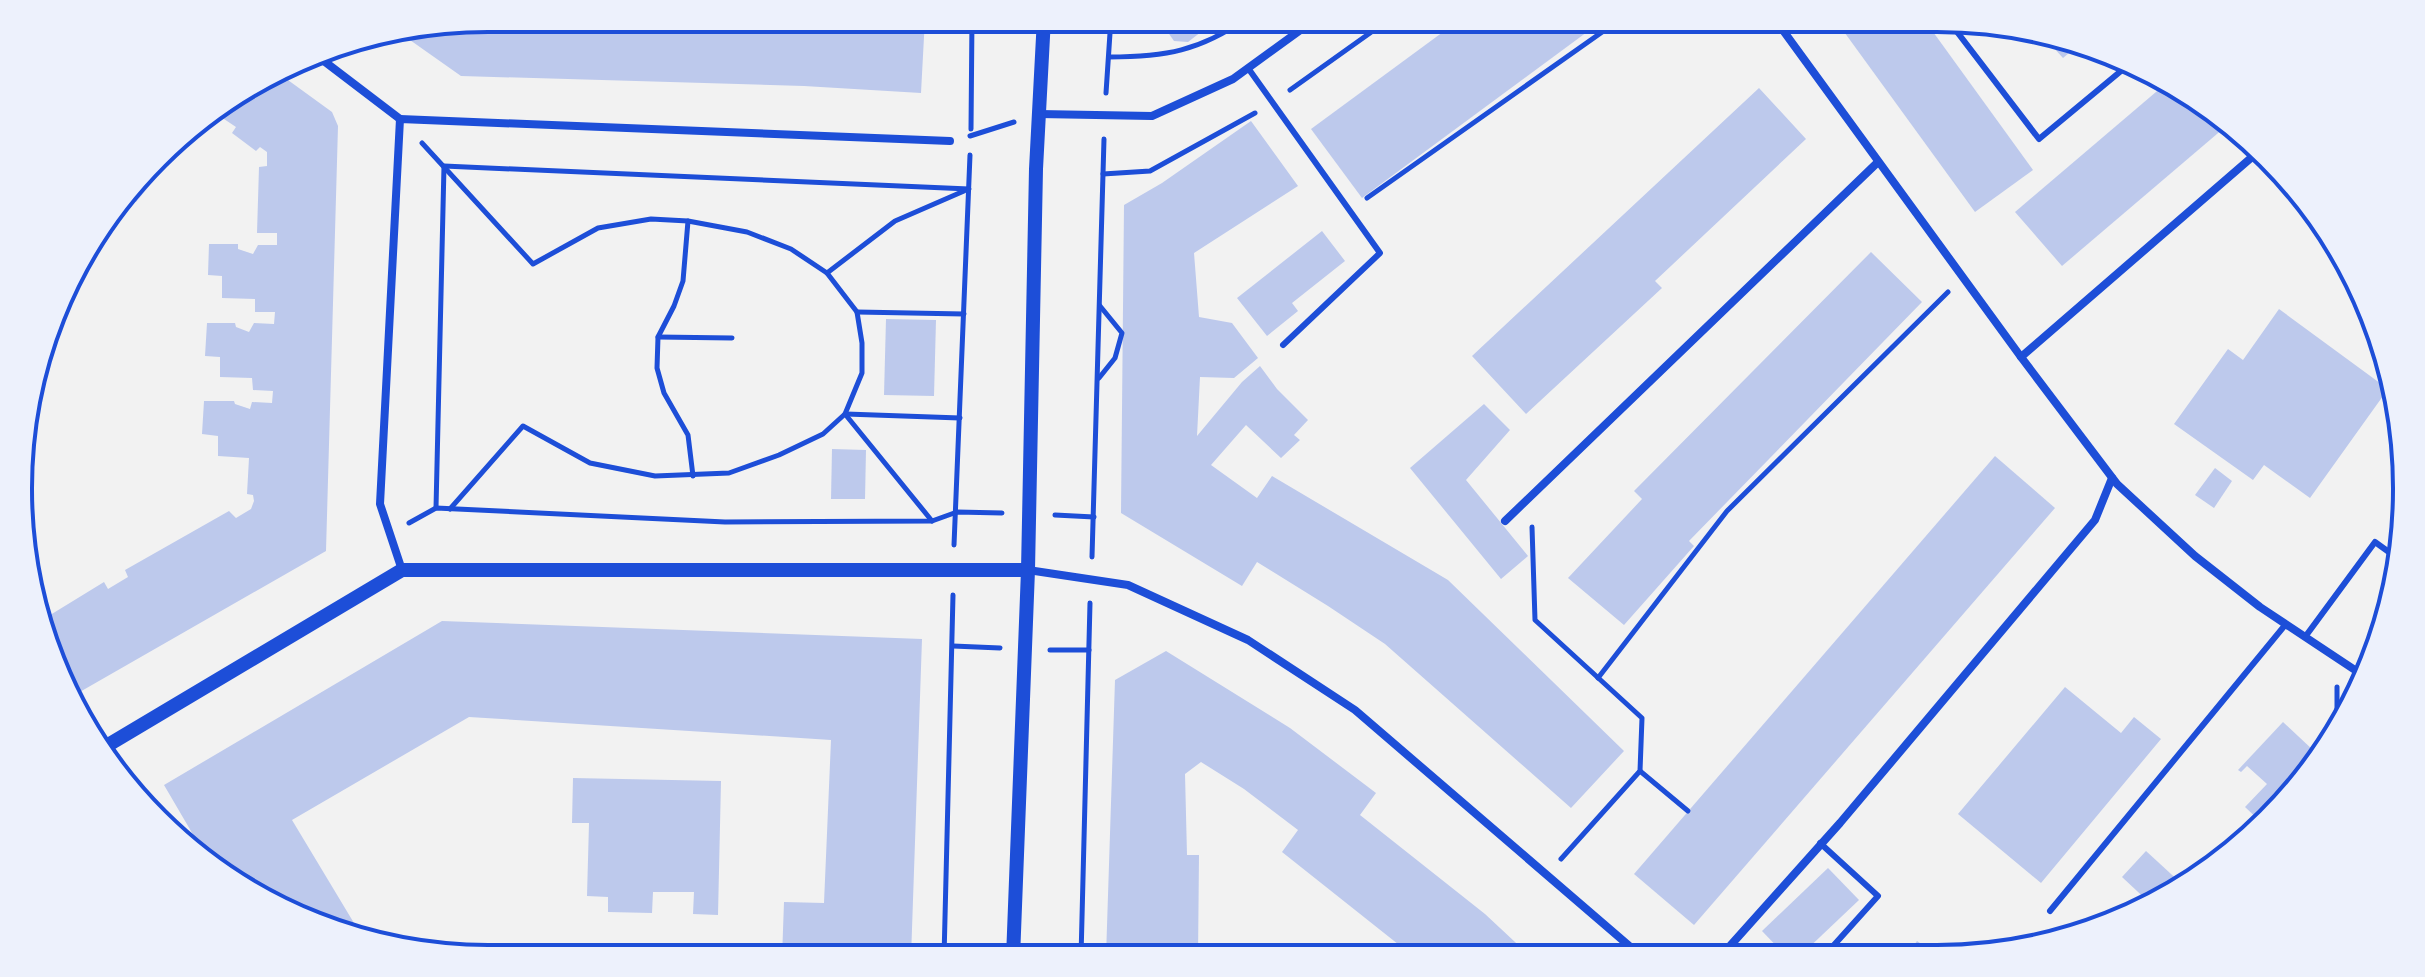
<svg xmlns="http://www.w3.org/2000/svg" width="2425" height="977" viewBox="0 0 2425 977" font-family="'Titillium Web',sans-serif">
  <rect width="100%" height="100%" fill="#f2f2f2"/>
  <!-- building -->
  <g fill="#bdc9ec">
    <path d="M488 18H925L921 93 804 86 461 76 400 33Z"/>
    <path d="M1164 18H1219L1188 42 1174 41 1167 31Z"/>
    <path d="M1462 18H1606L1362 198 1311 129Z"/>
    <path d="M1834 18H1923L2033 170 1975 212Z"/>
    <path d="M2043 36 2067 39 2082 42 2063 58Z"/>
    <path d="M281 75 332 112 338 126 326 551 71 697 42 620 104 582 108 589 128 577 125 570 229 511 236 518 251 509 254 501 253 495 247 494 249 458 218 456V436L202 434 204 401H234L235 404 250 409 252 402 272 403 273 391 253 390 252 378 220 377V357L205 356 207 323H235L236 327 249 332 254 323 274 324 275 312H255V299L222 298V276L208 275 209 244H238V249L253 254 258 245H277V233H257L259 167 267 166V152L260 147 256 151 232 133 236 127 215 113Z"/>
    <path d="M2163 86 2212 115 2224 128 2062 266 2015 212Z"/>
    <path d="M1759 88 1806 139 1655 281 1662 288 1526 414 1472 356Z"/>
    <path d="M1251 121 1298 186 1194 253 1199 317 1232 323 1258 358 1234 378 1200 377 1197 436 1242 382 1260 366 1277 389 1308 420 1294 435 1300 440 1281 458 1246 425 1211 465 1257 498 1272 476 1448 580 1624 751 1571 808 1385 644 1328 606 1257 562 1242 586 1121 513 1124 205 1162 183Z"/>
    <path d="M160 157 168 163 136 202 129 195Z"/>
    <path d="M1322 231 1345 261 1292 303 1298 311 1267 336 1237 298Z"/>
    <path d="M1871 252 1922 302 1689 541 1694 546 1624 625 1568 578 1642 499 1634 491Z"/>
    <path d="M2279 309 2388 389 2310 498 2264 465 2253 480 2174 424 2228 349 2243 360Z"/>
    <path d="M886 319 936 320 934 396 884 395Z"/>
    <path d="M1484 404 1510 430 1466 480 1528 556 1501 579 1410 468Z"/>
    <path d="M832 449 866 450 865 499H831Z"/>
    <path d="M1995 456 2055 508 1694 925 1634 874Z"/>
    <path d="M2215 468 2232 481 2214 508 2195 495Z"/>
    <path d="M442 621 922 639 911 958H782L784 902 824 903 831 740 469 717 292 820 363 938 338 934 212 867 164 785Z"/>
    <path d="M1166 651 1290 728 1376 793 1360 815 1485 914 1530 956H1413L1282 852 1298 830 1244 789 1201 762 1185 774 1187 855H1199L1198 957H1106L1115 680Z"/>
    <path d="M2065 687 2121 733 2134 717 2161 739 2041 883 1958 814Z"/>
    <path d="M2283 722 2314 751V765L2263 824 2245 807 2267 784 2247 766 2241 772 2238 770Z"/>
    <path d="M573 778 721 781 718 915 693 914 694 892H653L652 913 608 912V897L587 896 589 823H572Z"/>
    <path d="M2146 851 2183 885 2152 905 2122 877Z"/>
    <path d="M1828 868 1859 900 1801 955H1785L1762 931Z"/>
    <path d="M1917 941 1937 955H1907Z"/>
  </g>
  <g fill="none" stroke-linecap="round" stroke-linejoin="round">
    <!-- path -->
    <g stroke="#1d4ed8" stroke-width="5">
      <path d="M1109 57C1165 57 1200 51 1247 18"/>
      <path d="M1290 90 1391 18"/>
      <path d="M1106 93 1111 18"/>
      <path d="M971 129 972 18"/>
      <path d="M970 136 1014 122"/>
      <path d="M422 143 533 264 598 228 651 219 688 221 747 232 791 249 827 273 857 312 862 343V373L845 414 823 434 779 455 729 473 655 476 590 463 523 426 450 509"/>
      <path d="M1103 174 1150 171 1255 113"/>
      <path d="M1367 198 1622 18"/>
      <path d="M688 221 683 281 674 306 658 337 657 368 664 393 688 435 693 476"/>
      <path d="M827 273 895 221 964 191"/>
      <path d="M857 312 964 314"/>
      <path d="M658 337 732 338"/>
      <path d="M1099 378 1115 358 1122 333 1100 306"/>
      <path d="M845 414 932 521"/>
      <path d="M846 414 960 418"/>
      <path d="M436 508 444 166 969 189"/>
      <path d="M1055 515 1094 517"/>
      <path d="M409 523 436 508 725 522 932 521 957 512 1002 513"/>
      <path d="M1532 527 1535 620 1642 718 1640 771 1561 859"/>
      <path d="M954 545 970 155"/>
      <path d="M1092 557 1104 139"/>
      <path d="M953 646 1000 648"/>
      <path d="M1050 650H1089"/>
      <path d="M1598 678 1727 511 1948 292"/>
      <path d="M2337 687V730"/>
      <path d="M1640 771 1688 811"/>
      <path d="M1081 957 1090 603"/>
      <path d="M944 958 953 595"/>
    </g>
    <!-- service -->
    <g stroke="#1d4ed8" stroke-width="6">
      <path d="M1948 20 2039 139 2127 66"/>
      <path d="M1248 68 1380 253 1283 345"/>
      <path d="M2227 123 2254 157"/>
      <path d="M2305 637 2375 542 2393 555"/>
      <path d="M1820 843 1878 896 1825 955"/>
      <path d="M2050 911 2286 624"/>
    </g>
    <!-- minor -->
    <g stroke="#1d4ed8" stroke-width="8">
      <path d="M1774 18 2021 357 2117 484 2195 556 2260 607 2364 676"/>
      <path d="M316 55 400 119"/>
      <path d="M1039 114 1152 116 1233 79 1317 18"/>
      <path d="M2021 357 2259 151"/>
      <path d="M1505 521 1878 162"/>
      <path d="M402 570 380 504 400 119 950 141"/>
      <path d="M1028 570 1128 585 1248 640 1355 710 1641 956"/>
      <path d="M1721 956 1840 823 2095 520 2112 478"/>
    </g>
    <!-- tertiary -->
    <g stroke="#1d4ed8" stroke-width="14">
      <path d="M103 748 402 570H1028"/>
      <path d="M1013 958 1028 570 1036 169 1044 18"/>
    </g>
  </g>
  <!-- crop -->
  <path d="M0 0H2425V977H0ZM488 32H1937A456 456 0 0 1 2393 488V489A456 456 0 0 1 1937 945H488A456 456 0 0 1 32 489V488A456 456 0 0 1 488 32Z" fill="#edf1fc" fill-rule="evenodd"/>
  <path fill="none" stroke="#1d4ed8" stroke-width="4" d="M488 32H1937A456 456 0 0 1 2393 488V489A456 456 0 0 1 1937 945H488A456 456 0 0 1 32 489V488A456 456 0 0 1 488 32Z"/>
</svg>
